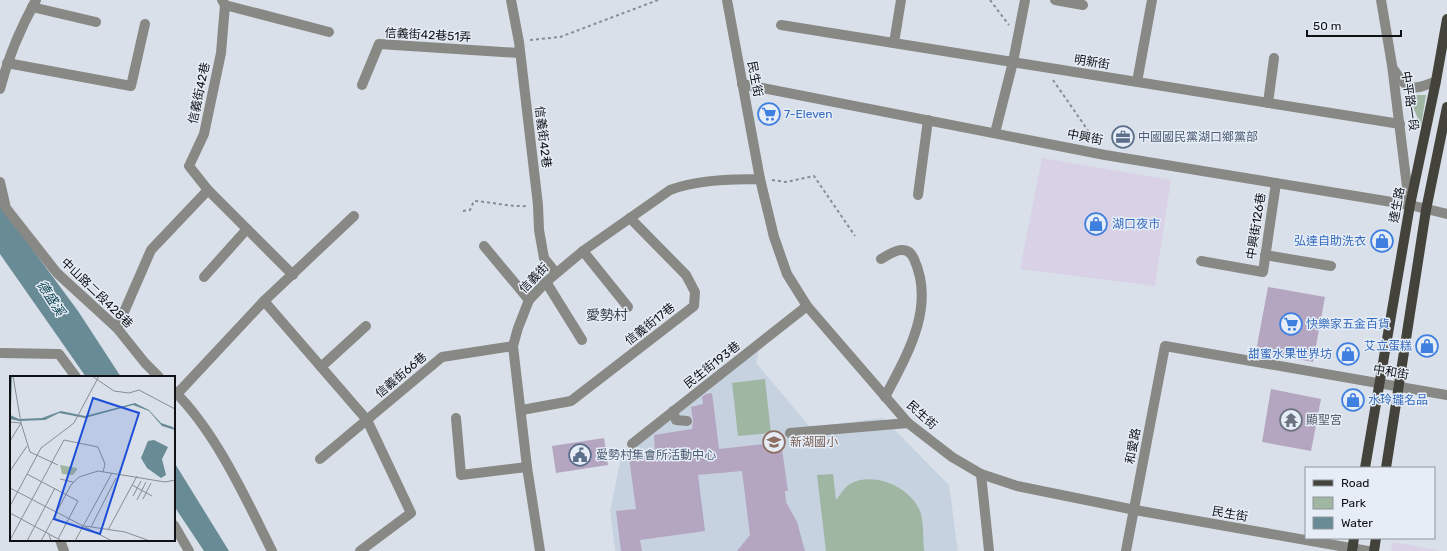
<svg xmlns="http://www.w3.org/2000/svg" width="1447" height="551" viewBox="0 0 1447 551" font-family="Rubik,'Noto Sans TC',sans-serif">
  <rect width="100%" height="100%" fill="#d9e0e9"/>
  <!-- commercial -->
  <g fill="#d9d1e6">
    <path d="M1042 158 1171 180 1155 286 1020 269Z"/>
    <path d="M1393 542 1441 551H1391Z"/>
  </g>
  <!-- built -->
  <path fill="#c6d2e0" d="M759 350 756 363 810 427 883 418 949 485 958 551H615L610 511 621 457Z"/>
  <!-- green -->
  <g fill="#9fb6a2">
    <path d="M1408 95H1426L1421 126Z"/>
    <path d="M765 379 771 433 738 436 732 383Z"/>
    <path d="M833 474 836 500C840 495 845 487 850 484 874 471 910 487 920 511 924 522 923 539 924 551H826L817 475Z"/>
  </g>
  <!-- water -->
  <g fill="#688b95">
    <path d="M0 201 16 227 78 311 121 377H86L0 254Z"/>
    <path d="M174 462 229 551H204L174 506Z"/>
  </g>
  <!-- building -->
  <g fill="#b4a5c0">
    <path d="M1268 287 1325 297 1313 362 1256 351Z"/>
    <path d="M1271 389 1321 399 1311 451 1262 442Z"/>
    <path d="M712 393 719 449 781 442 788 491H785L786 502 797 522 805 551H737L750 535 742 471 698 475 705 531 640 540 642 551H621L616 511 636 509 629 458 655 454 654 435 692 429 693 421 691 407 703 404 702 397 706 394Z"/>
    <path d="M604 438 608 465 556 473 552 446Z"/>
  </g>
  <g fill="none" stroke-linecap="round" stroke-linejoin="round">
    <!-- path -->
    <g stroke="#888d93" stroke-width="2" stroke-dasharray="3 3" stroke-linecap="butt">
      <path d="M990 0 1009 25"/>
      <path d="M530 40 560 37 658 0"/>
      <path d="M1053 80 1096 142"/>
      <path d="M772 180 786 182 814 176 855 236"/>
      <path d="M463 211 470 210 474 201C493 202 509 207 528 206"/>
    </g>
    <!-- minor -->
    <g stroke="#888884" stroke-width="10">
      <path d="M222 0 225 5 221 53 204 134 189 166 208 190 293 275"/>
      <path d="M511 0 519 42 538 205 539 230 544 258 556 273"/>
      <path d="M727 0 760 179 774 237 787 274 807 306 908 423 952 457 981 474 1017 486 1135 510 1368 551"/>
      <path d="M1055 0 1083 5"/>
      <path d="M1381 0 1392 65 1409 203"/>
      <path d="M225 5 329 32"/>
      <path d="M32 7 96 22"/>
      <path d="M781 25 1400 124"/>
      <path d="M894 43 901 0"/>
      <path d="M7 63 131 86 145 24"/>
      <path d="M1394 70C1407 91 1414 91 1436 81"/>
      <path d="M1137 82 1152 0"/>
      <path d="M742 84 1105 155 1410 205 1447 214"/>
      <path d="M362 85 379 44 519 53"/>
      <path d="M0 89C8 57 20 29 36 0"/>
      <path d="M1268 103 1274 58"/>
      <path d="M995 133 1013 62 1025 0"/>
      <path d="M0 182 6 208 57 273 117 328 145 363 159 377"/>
      <path d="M918 195 928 120"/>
      <path d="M484 246 529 300"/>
      <path d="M583 251 628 307"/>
      <path d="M1265 255 1331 266"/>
      <path d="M881 259C891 253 907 242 914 259 936 307 907 355 885 397"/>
      <path d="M1201 261 1263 272 1276 183"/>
      <path d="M204 277 247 229"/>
      <path d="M546 282 582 340"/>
      <path d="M264 301 367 420 411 513 360 551"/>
      <path d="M117 328 151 250 208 190"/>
      <path d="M0 353 59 354 76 377"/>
      <path d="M321 367 366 326"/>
      <path d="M174 391C216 432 246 499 272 551"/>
      <path d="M177 394 264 301 354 216"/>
      <path d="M522 410 571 401 694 306 695 292 686 275 630 218"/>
      <path d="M673 411 676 420 687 421"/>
      <path d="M456 418 461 475 527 467"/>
      <path d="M790 433 908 423"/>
      <path d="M632 444 807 306"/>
      <path d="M320 459 442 357 513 346"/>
      <path d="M981 474 989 551"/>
      <path d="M174 525 189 551"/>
      <path d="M60 540 64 551"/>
      <path d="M540 551 527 467 513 346 518 328 529 300 546 282 583 251 670 190C699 179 730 180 760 179"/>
      <path d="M1126 551 1165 346 1447 395"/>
    </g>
    <!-- major -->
    <g stroke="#43433c" stroke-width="10">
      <path d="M1365 468 1410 205 1436 81 1447 19"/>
      <path d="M1386 468 1426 210 1447 107"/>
      <path d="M1352 551 1354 538"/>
      <path d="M1374 551 1376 538"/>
    </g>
  </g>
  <!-- icons -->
  <defs>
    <g id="supermarket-ring" transform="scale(1.15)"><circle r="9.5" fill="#e6edf6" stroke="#3f7fe0" stroke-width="1.5"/><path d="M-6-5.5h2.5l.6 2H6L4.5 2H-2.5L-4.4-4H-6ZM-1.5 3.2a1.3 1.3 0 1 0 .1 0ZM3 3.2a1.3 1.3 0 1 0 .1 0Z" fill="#3f7fe0"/></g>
    <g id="office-ring" transform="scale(1.15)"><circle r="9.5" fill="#e6edf6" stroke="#5c6f8a" stroke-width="1.5"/><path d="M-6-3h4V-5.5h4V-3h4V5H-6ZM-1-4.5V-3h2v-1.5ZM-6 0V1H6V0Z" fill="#5c6f8a"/></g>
    <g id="shop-ring" transform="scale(1.15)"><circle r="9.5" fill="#e6edf6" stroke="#3f7fe0" stroke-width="1.5"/><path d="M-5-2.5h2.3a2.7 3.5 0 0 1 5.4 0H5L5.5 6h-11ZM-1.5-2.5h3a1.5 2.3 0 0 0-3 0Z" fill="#3f7fe0"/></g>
    <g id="temple-ring" transform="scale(1.15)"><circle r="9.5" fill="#e6edf6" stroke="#6b7280" stroke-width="1.5"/><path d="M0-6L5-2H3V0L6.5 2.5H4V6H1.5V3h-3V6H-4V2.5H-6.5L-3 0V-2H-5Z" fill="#6b7280"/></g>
    <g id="school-ring" transform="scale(1.15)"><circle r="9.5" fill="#e6edf6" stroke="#8d6e63" stroke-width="1.5"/><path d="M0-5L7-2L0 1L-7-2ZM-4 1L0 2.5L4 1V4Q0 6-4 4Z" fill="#8d6e63"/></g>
    <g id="civic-ring" transform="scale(1.15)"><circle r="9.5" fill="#e6edf6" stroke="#5c6f8a" stroke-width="1.5"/><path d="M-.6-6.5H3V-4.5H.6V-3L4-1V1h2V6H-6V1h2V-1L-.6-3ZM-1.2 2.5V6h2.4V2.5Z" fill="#5c6f8a"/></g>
  </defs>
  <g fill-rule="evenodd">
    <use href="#supermarket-ring" x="769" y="114"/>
    <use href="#office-ring" x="1123" y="137"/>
    <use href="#shop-ring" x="1096" y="224"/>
    <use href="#shop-ring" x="1382" y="241"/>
    <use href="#supermarket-ring" x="1291" y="324"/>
    <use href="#shop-ring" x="1427" y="346"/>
    <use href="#shop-ring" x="1348" y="354"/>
    <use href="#shop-ring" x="1353" y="400"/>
    <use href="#temple-ring" x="1291" y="420"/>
    <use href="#school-ring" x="774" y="442"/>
    <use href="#civic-ring" x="580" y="455"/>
  </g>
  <g text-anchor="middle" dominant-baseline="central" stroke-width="3" stroke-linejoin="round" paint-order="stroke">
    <!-- street labels -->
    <g font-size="12" fill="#0f1114" stroke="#e6edf6">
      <text transform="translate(428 35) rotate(3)">信義街42巷51弄</text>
      <text transform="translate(1092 62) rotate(9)">明新街</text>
      <text transform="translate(755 79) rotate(79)">民生街</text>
      <text transform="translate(199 93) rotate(-78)">信義街42巷</text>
      <text transform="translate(1410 101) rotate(82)">中平路一段</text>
      <text transform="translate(543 137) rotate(83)">信義街42巷</text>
      <text transform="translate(1085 137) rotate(11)">中興街</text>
      <text transform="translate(1397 205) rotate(-79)">達生路</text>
      <text transform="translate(1256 226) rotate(-81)">中興街126巷</text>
      <text transform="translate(534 278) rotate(-46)">信義街</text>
      <text transform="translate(97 293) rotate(44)">中山路二段428巷</text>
      <text transform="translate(650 324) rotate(-38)">信義街17巷</text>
      <text transform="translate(712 365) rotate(-38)">民生街193巷</text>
      <text transform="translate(1391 372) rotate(10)">中和街</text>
      <text transform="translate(401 375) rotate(-40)">信義街66巷</text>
      <text transform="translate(922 415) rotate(42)">民生街</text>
      <text transform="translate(1133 446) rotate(-79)">和愛路</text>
      <text transform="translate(1230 514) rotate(10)">民生街</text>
    </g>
    <!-- shop labels -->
    <g font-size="12" fill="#366cbe" stroke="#e6edf6" text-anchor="start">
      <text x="784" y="114">7-Eleven</text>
      <text x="1112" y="224">湖口夜市</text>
      <text x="1366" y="241" text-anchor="end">弘達自助洗衣</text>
      <text x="1306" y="324">快樂家五金百貨</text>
      <text x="1412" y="346" text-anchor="end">艾立蛋糕</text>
      <text x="1332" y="354" text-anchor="end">甜蜜水果世界坊</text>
      <text x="1368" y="400">水玲瓏名品</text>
    </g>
    <!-- service labels -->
    <g font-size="12" fill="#4e5e75" stroke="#e6edf6" text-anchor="start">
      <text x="1138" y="137">中國國民黨湖口鄉黨部</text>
      <text x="596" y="455">愛勢村集會所活動中心</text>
    </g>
    <!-- worship labels -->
    <g font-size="12" fill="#5b616d" stroke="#e6edf6" text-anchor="start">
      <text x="1306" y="420">顯聖宮</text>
    </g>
    <!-- education labels -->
    <g font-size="12" fill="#785e54" stroke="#e6edf6" text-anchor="start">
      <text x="790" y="442">新湖國小</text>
    </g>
    <!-- water labels -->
    <g font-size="13" font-style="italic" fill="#0b434f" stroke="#e6edf6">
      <text transform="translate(51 298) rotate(57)">德盛溪</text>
    </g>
    <!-- quarter labels -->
    <g font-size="14" fill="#3d434a" stroke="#e6edf6">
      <text x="607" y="315">愛勢村</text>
    </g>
  </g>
  <!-- overview -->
  <g transform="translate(10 376)">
    <rect width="165" height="165" fill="#d9e0e9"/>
    <path d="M50 89 67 92V94L63 99 52 98Z" fill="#9fb6a2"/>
    <path d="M125 27 139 34 151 47 163 51 165 54 152 50 139 35 123 29 75 42 49 37 35 44 9 45 0 43V39L9 43 32 42 51 35 75 40ZM144 64 158 71 152 83 156 99 151 102 137 92 131 82 138 65Z" fill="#688b95"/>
    <path fill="none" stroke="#688b95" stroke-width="2" d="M0 32 1 0"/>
    <path fill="none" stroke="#888d94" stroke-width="1" d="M82 0 104 15 119 17 129 14 165 33M0 46 11 47 20 76 48 89M0 65 11 47 3 0M0 95 17 70M17 98 68 125 48 163M50 103 63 106M122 109 142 120M0 112 102 165M123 120 131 105M133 123 141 107M127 124 136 106M0 130 31 72 64 47 89 0M0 137 39 158 41 165M75 150 115 156 140 165M81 151 106 102M98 154 127 100M39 158 52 165M0 164 54 64 88 71 95 88 93 96M17 165 45 112M31 165 61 109 69 101 88 95 155 106 165 104M65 165 102 97"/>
    <path fill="#1d4ed8" fill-opacity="0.15" stroke="#1d4ed8" stroke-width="2" d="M83 22 129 37 90 158 44 143Z"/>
    <rect width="165" height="165" fill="none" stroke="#0f1114" stroke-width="2"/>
  </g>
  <!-- legend -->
  <rect x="1305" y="467" width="130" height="72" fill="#e6edf6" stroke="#90959c"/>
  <rect x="1313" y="480" width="20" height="6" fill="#43433c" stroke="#90959c"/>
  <text x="1341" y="487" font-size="12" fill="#0f1114">Road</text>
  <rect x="1313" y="497" width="20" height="12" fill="#9fb6a2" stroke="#90959c"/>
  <text x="1341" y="507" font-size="12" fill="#0f1114">Park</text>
  <rect x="1313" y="517" width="20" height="12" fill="#688b95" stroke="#90959c"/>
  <text x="1341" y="527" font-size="12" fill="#0f1114">Water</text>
  <!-- scale -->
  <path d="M1307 30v6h94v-6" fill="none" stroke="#0f1114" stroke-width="2"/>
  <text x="1313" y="30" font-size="12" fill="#0f1114" stroke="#e6edf6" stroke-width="3" paint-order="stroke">50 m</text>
</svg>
